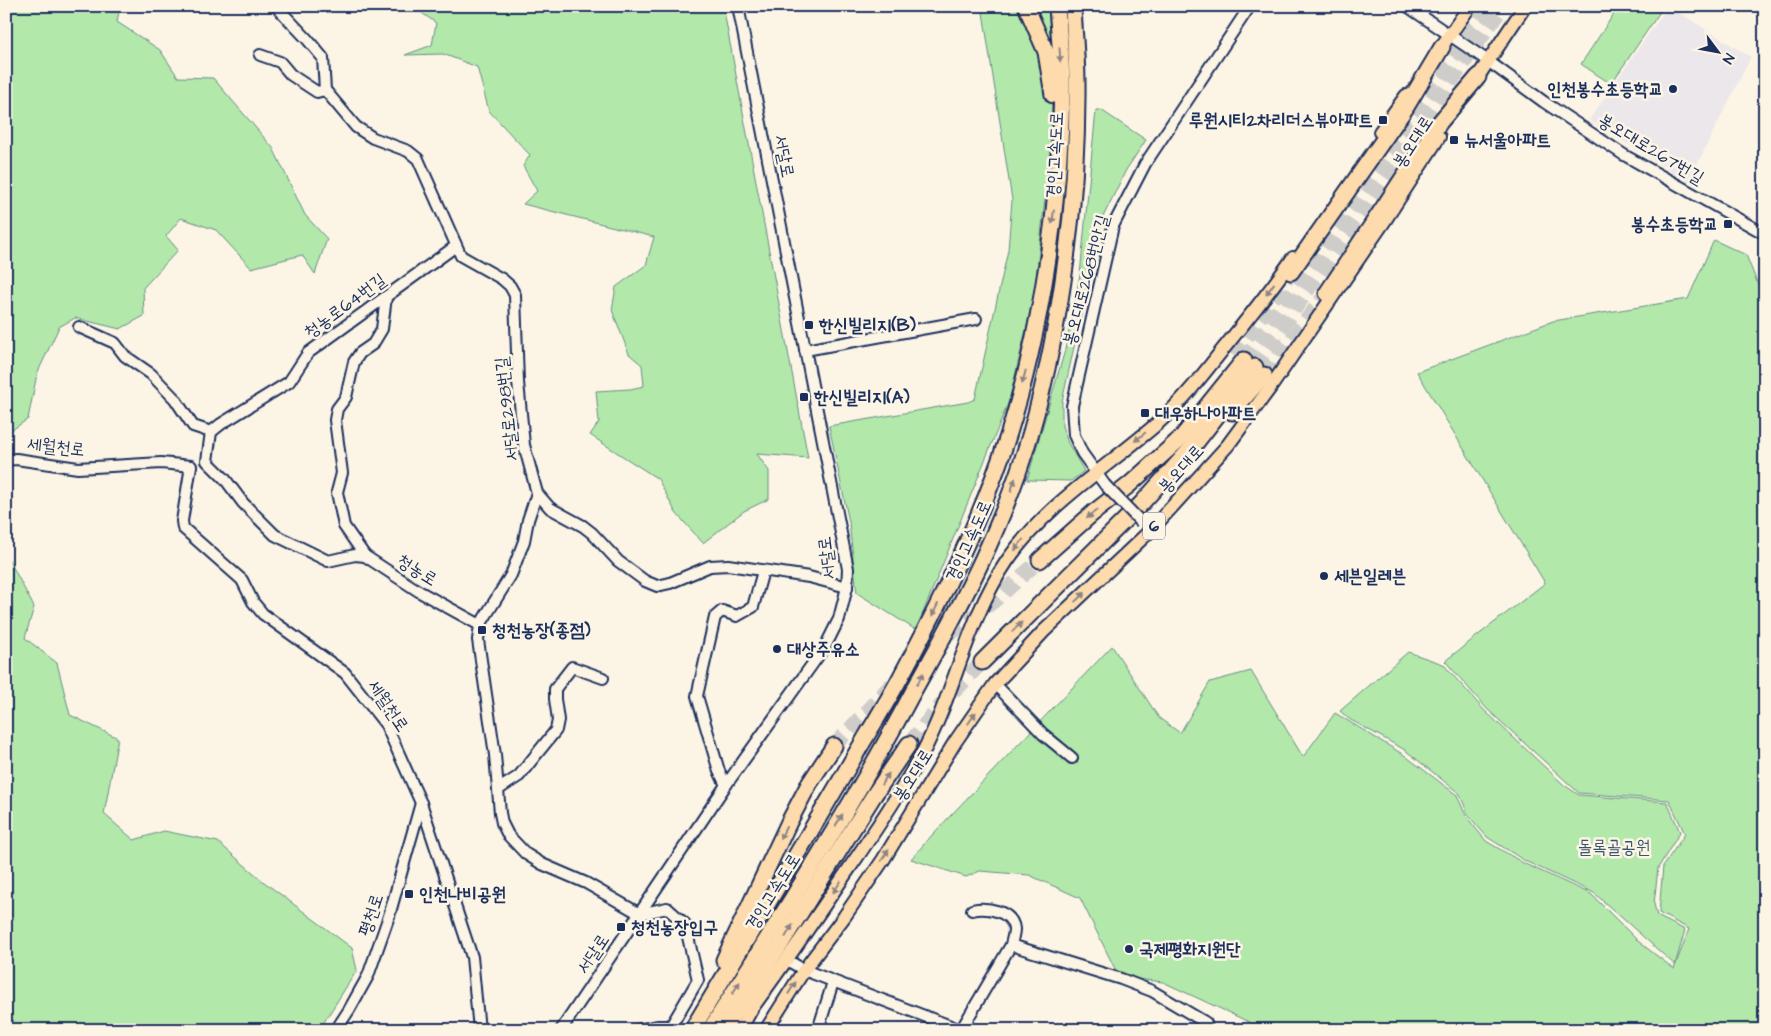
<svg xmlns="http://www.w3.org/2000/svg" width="1771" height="1036" viewBox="0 0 1771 1036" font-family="'Architects Daughter','Poor Story',sans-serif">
  <rect width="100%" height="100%" fill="#fcf5e5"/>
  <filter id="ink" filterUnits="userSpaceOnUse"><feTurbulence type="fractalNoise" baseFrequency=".02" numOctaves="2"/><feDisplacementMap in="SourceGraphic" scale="10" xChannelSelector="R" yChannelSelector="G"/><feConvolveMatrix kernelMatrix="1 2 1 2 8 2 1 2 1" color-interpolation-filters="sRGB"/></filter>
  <g filter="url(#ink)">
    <!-- built -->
    <path fill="#ebe7eb" d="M1668 6 1751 57 1688 182 1589 120Z"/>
    <!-- green -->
    <g fill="#b2e8aa" stroke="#668c84">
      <path d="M6 6H120L117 22 160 50 178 77 213 78 273 148 305 215 327 239 315 274 302 255 251 268 216 230 181 218 166 236 178 250 143 288 144 316 120 329 75 318 59 327 37 374 28 419 6 434Z"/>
      <path d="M412 6H723L808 458 757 454 769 471V499L744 511 703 543 676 513 658 479 590 435 599 422 596 391 630 389 644 386 642 365 629 354 612 310 616 287 646 265 654 237 523 204 537 191 523 166 530 155 489 111 477 67 443 54 405 55 432 45 436 23Z"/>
      <path d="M982 6H1048L1051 44 1052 138 1034 296 1009 401 916 630 857 593 849 522 829 426 968 402 975 399 1008 250 1012 200Z"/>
      <path d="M1619 6H1664L1611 84 1581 64Z"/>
      <path d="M1096 110H1101L1146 140 1126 170 1102 219 1062 402V426L1068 443 1084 471 1071 481 1027 480 1065 350 1080 275Z"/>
      <path d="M1714 240 1746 255 1765 302V1030H1266L1163 982 1119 977 1080 898 1029 875 980 871 966 877 911 859 933 834 1112 646 1159 718 1180 733 1210 682 1251 671 1303 757 1335 713 1404 755 1457 795 1466 816 1486 841 1525 864 1591 894 1639 942 1674 969 1689 929 1659 913 1663 866 1685 834 1669 800 1579 793 1487 709 1445 661 1545 583 1417 372 1553 321 1688 299Z"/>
      <path d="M6 554 34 607 25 638 57 663 70 715 118 738 104 814 134 840 164 831 218 842 264 882 352 948 357 970 319 1030H6Z"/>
      <path d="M1408 652 1443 664 1484 710 1564 785 1579 795 1667 802 1680 832 1658 868 1654 904 1657 916 1685 930 1675 965 1594 893 1525 861 1487 837 1468 815 1460 794 1405 750 1349 719 1340 711Z"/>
    </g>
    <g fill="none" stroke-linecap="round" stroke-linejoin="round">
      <!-- highway-tunnel -->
      <g stroke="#cfcdca" stroke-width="15" stroke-dasharray="15 8" stroke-linecap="butt">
        <path d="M1234 356 1291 272"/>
        <path d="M1244 360 1489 6"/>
        <path d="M1255 367 1503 6"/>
        <path d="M1264 375 1327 293"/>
        <path d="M909 744 934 713 982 662"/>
        <path d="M834 746 890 686 942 640 994 601 1040 560"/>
      </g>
      <!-- minor casing -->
      <g stroke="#1b2f5e" stroke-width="14">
        <g id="minor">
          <path d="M276 6 308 40 323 58 325 90 356 127 373 138 408 151 418 159 461 256 502 279 510 286 515 295 518 382 524 445 537 493 550 508 583 526 592 533 618 561 645 581 657 586 670 583 710 566 728 565 809 577 847 587"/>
          <path d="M1407 6 1488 61 1544 102 1624 155 1765 234"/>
          <path d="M260 55 280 62 291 75 317 92 325 90"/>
          <path d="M79 327 115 343 125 356 151 374 175 399 193 426 211 432 207 461 225 479 243 503 275 535 328 561 355 555 365 556 420 592 480 625 478 640 495 755 500 813 502 823 508 835 526 854 542 864 586 883 640 914 667 908 685 924 698 980 671 1026"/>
          <path d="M805 350 976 319"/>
          <path d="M211 432 221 424 289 382 308 353 456 246"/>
          <path d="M6 460 16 459 78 468 161 463 191 466 182 521 183 528 242 580 253 602 263 614 345 673 386 725 421 803 472 957 479 1030"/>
          <path d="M1105 485 1082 453 1074 435 1072 406 1113 226 1145 164 1250 6"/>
          <path d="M365 556 344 526 337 492 342 473 335 420 337 409 346 397 354 362 360 353 373 344 382 329 386 297"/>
          <path d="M480 625 511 575 524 541 528 520 537 493"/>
          <path d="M995 684 1043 734 1072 758"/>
          <path d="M726 785 719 771 697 696 715 617 722 611 737 616 753 607 763 571"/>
          <path d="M499 789 519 776 556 730 558 720 555 699V689L572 667 603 678"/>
          <path d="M1011 945 1121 979 1152 991 1203 1021 1206 1023 1207 1030"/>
          <path d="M787 960 804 970 961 1030"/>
          <path d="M336 1030 349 1010 368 976 389 916 421 803"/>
          <path d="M561 1030 726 785 826 645 839 619 847 587 848 569 738 6"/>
          <path d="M637 1030 657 1026H671L669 1030"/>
          <path d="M818 1030 833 982"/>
          <path d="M961 1030 1011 945C1012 940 1014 934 1014 929 1012 910 986 907 972 910"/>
        </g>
      </g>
      <!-- major casing -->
      <g stroke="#1b2f5e" stroke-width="16">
        <g id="major">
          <path d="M1437 53 1470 6"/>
          <path d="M1473 84 1525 6"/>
          <path d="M1380 132 1406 96"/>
          <path d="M740 1030 752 1008C784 964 815 919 846 873 873 834 899 796 922 754 955 692 967 620 1007 561 1047 503 1108 467 1159 422 1184 400 1204 373 1224 348 1248 318 1272 289 1293 258"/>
          <path d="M766 1030 804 970 844 917 883 860 955 742 995 684 1043 632 1150 531 1228 445 1272 385 1385 220 1439 137"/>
        </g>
      </g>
      <!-- highway casing -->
      <g stroke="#1b2f5e" stroke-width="19">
        <g id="highway">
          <path d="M1026 6 1046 52 1053 95"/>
          <path d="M1291 272 1405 109 1442 47"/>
          <path d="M1327 293 1440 122 1478 77"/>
          <path d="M1232 412 1264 375"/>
          <path d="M1040 560 1093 513 1129 485 1182 437 1244 360"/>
          <path d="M982 662 1141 504 1195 444 1255 367"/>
          <path d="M724 960 789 822 809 784 834 746"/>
          <path d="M692 1030C744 944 795 858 846 771 863 741 882 711 899 680 941 602 981 520 1008 436 1042 329 1060 202 1062 90 1062 62 1059 34 1057 6"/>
          <path d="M710 1030C762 946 816 863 865 778 882 749 898 720 914 690 960 608 1005 523 1031 432 1062 323 1078 197 1077 84 1077 58 1074 32 1073 6"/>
          <path d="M723 1030 779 947 874 795 909 744"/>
        </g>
      </g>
      <!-- minor -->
      <use href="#minor" stroke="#fcf5e5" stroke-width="10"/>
      <!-- major -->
      <use href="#major" stroke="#fedbac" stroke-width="12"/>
      <!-- highway -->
      <use href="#highway" stroke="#fedbac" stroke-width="15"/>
      <!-- minor-bridge casing -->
      <g stroke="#1b2f5e" stroke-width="14" stroke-linecap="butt">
        <path id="minor-bridge" d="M1105 485 1141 522"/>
      </g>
      <!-- minor-bridge -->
      <use href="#minor-bridge" stroke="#fcf5e5" stroke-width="10"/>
    </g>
    <!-- one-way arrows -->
    <defs><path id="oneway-solid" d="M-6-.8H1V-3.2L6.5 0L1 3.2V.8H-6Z" transform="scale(1.25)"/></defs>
    <g fill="#8c8585">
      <use href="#oneway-solid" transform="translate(1060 55) rotate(86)"/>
      <use href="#oneway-solid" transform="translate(1053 217) rotate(98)"/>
      <use href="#oneway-solid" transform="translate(1270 289) rotate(126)"/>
      <use href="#oneway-solid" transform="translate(1024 377) rotate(104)"/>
      <use href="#oneway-solid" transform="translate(1140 437) rotate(141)"/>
      <use href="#oneway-solid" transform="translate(1013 485) rotate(-71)"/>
      <use href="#oneway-solid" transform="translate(1092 514) rotate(140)"/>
      <use href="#oneway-solid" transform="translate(1019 545) rotate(127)"/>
      <use href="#oneway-solid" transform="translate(1080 597) rotate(-43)"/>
      <use href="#oneway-solid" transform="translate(935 610) rotate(116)"/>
      <use href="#oneway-solid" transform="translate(1017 627) rotate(-45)"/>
      <use href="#oneway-solid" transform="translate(920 679) rotate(-61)"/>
      <use href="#oneway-solid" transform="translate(972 718) rotate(-56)"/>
      <use href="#oneway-solid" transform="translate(885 779) rotate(-56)"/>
      <use href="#oneway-solid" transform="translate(839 820) rotate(-58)"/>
      <use href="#oneway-solid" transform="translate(783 833) rotate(117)"/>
      <use href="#oneway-solid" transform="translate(885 855) rotate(-58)"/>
      <use href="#oneway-solid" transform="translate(837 887) rotate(124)"/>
      <use href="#oneway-solid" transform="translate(789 931) rotate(-59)"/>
      <use href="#oneway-solid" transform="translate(736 988) rotate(-58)"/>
      <use href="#oneway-solid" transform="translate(792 988) rotate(-58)"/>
    </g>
  </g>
  <!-- markers -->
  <g fill="#1b2f5e" stroke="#fcf5e5" stroke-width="2">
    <circle cx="1673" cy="89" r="5"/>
    <rect x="1378" y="115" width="10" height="10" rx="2.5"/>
    <rect x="1449" y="135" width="10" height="10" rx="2.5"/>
    <rect x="1723" y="219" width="10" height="10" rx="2.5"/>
    <rect x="804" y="320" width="10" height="10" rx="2.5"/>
    <rect x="799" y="392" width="10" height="10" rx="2.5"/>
    <rect x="1140" y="408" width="10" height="10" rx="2.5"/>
    <circle cx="1324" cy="576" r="5"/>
    <rect x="477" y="625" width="10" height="10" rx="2.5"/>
    <circle cx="777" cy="649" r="5"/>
    <rect x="404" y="889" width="10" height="10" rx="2.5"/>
    <rect x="616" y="922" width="10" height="10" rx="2.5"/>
    <circle cx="1129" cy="949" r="5"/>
  </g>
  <g text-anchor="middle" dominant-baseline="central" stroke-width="5" stroke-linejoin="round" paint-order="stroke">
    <!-- shield labels -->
    <rect fill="#fcf5e5" stroke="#5e6a86" stroke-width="1" x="1143" y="512.5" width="22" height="27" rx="4"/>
    <g font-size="16" font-weight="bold" fill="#1b2f5e">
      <text x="1154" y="526">6</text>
    </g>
    <!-- poi labels -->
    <g font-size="18" font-weight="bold" fill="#1b2f5e" stroke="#fcf5e5" text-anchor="start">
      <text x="1663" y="89" text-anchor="end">인천봉수초등학교</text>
      <text x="1373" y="120" text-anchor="end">루원시티2차리더스뷰아파트</text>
      <text x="1464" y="140">뉴서울아파트</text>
      <text x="1718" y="224" text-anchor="end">봉수초등학교</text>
      <text x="819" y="325">한신빌리지(B)</text>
      <text x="814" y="397">한신빌리지(A)</text>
      <text x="1155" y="413">대우하나아파트</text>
      <text x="1334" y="576">세븐일레븐</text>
      <text x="492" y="630">청천농장(종점)</text>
      <text x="787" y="649">대상주유소</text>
      <text x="419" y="894">인천나비공원</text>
      <text x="631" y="927">청천농장입구</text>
      <text x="1139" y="949">국제평화지원단</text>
    </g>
    <!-- street labels -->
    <g font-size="18" fill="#1b2f5e" stroke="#fcf5e5">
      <text transform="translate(1413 142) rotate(-57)">봉오대로</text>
      <text transform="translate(1651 149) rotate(31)">봉오대로267번길</text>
      <text transform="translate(1055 155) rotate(-87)">경인고속도로</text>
      <text transform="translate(784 156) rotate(79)">서달로</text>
      <text transform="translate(1086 280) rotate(-75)">봉오대로268번안길</text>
      <text transform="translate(345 306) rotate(-36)">청농로64번길</text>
      <text transform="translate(507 409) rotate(-96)">서달로298번길</text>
      <text transform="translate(56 447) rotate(6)">세월천로</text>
      <text transform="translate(1181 469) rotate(-48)">봉오대로</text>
      <text transform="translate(969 541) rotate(-66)">경인고속도로</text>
      <text transform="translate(827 558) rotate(-97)">서달로</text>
      <text transform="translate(417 570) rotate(32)">청농로</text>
      <text transform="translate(388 706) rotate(56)">세월천로</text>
      <text transform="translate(913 775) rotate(-58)">봉오대로</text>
      <text transform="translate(773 892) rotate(-58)">경인고속도로</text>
      <text transform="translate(371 915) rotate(-72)">평천로</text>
      <text transform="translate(593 954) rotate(-56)">서달로</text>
    </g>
    <!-- park labels -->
    <g font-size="18" fill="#39546d" stroke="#fcf5e5">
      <text x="1614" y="847">돌록골공원</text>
    </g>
  </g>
  <!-- margin -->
  <rect width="1771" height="1036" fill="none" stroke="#fcf5e5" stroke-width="25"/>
  <rect x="12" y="12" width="1746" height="1011" fill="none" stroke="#1b2f5e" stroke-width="2" filter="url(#ink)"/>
  <!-- north arrow -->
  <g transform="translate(1718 52) rotate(122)" stroke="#fcf5e5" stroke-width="4" paint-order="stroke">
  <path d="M0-4L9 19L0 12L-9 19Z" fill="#1b2f5e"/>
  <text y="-8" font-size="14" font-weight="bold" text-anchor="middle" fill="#1b2f5e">N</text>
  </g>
</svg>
